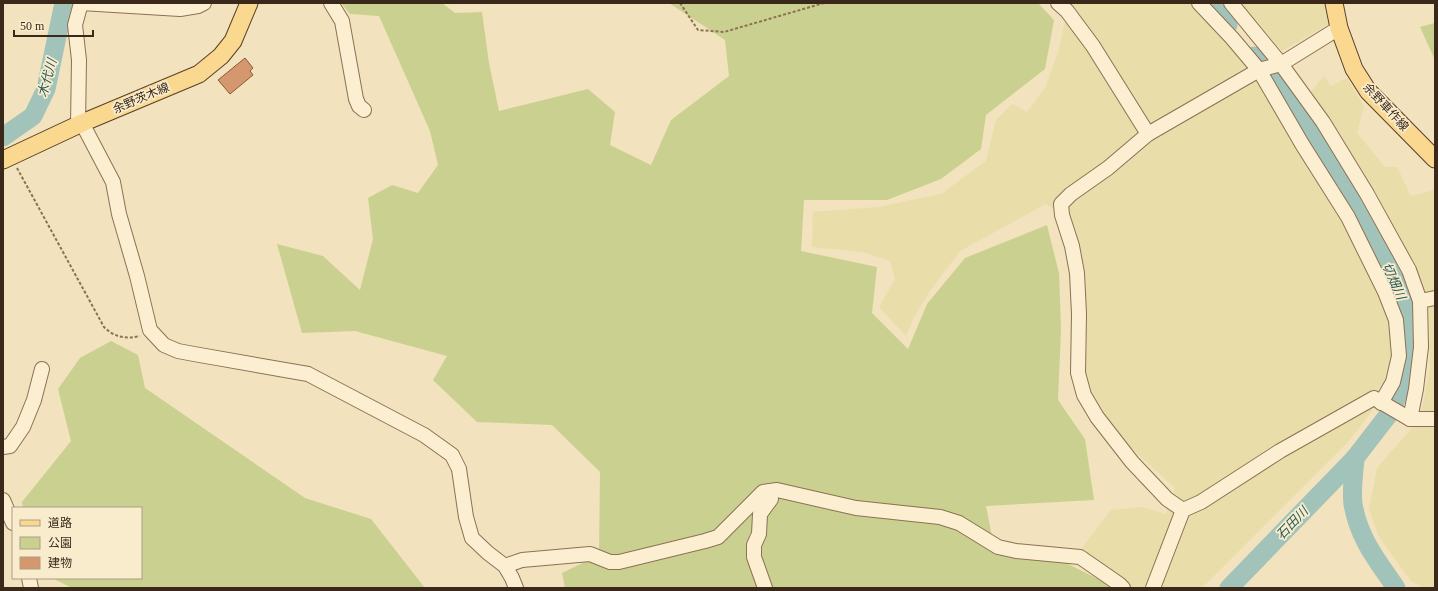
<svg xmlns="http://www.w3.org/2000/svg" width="1438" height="591" viewBox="0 0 1438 591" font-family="'Times New Roman','Noto Sans JP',serif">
  <rect width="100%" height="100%" fill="#f2e2bd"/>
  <!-- farmland -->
  <g fill="#e9dea9">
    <path d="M1070 3H1192L1228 42 1257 79 1343 225 1378 291 1390 320 1393 354 1386 382 1369 397 1375 407 1349 441 1202 588H1126L1078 553 1111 510 1142 507 1166 514 1175 488 1117 435 1087 386 1083 362 1067 217 1046 204 960 251 928 294 914 317 906 336 879 307 895 279 890 261 863 252 812 247 813 212 878 207 941 194 986 161 996 120 1012 104 1027 112 1046 86 1059 49 1064 25 1071 4Z"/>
    <path d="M1240 3H1325L1329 24 1282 51Z"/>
    <path d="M1324 76 1331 86 1347 78 1364 106 1357 133 1385 167H1397L1411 196 1435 190V588H1424L1411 581 1379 537 1369 509 1377 468 1410 430 1422 408 1430 370 1429 308 1423 288 1378 204 1311 92Z"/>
  </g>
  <!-- green -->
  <g fill="#cad190">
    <path d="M341 3H442L455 13 482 12 489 63 499 111 588 89 615 112 610 145 651 165 671 120 729 76 725 40 669 3H1038L1054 20 1045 69 986 115 981 149 941 179 887 200H804L801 251 877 267 872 313 908 349 927 304 965 258 1047 225 1059 273 1061 330 1058 400 1085 439 1094 500 986 506 993 542 1066 563 1116 588H565L562 573 599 555 600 472 552 425 477 422 433 380 447 356 355 331 302 333 277 244 323 256 360 290 373 239 368 198 392 185 418 193 438 165 430 131 379 16 350 14Z"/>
    <path d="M1435 23V60L1420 27Z"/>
    <path d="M111 341 138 355 145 388 305 498 371 519 425 588H72L52 578H141V508H23L22 502 71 441 58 389 80 358Z"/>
  </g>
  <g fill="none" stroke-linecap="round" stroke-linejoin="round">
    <!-- river -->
    <g stroke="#a1c3b9" stroke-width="19">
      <path d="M1209 3 1228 25"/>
      <path d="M3 137 33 116 46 89 64 3"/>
      <path d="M1355 458C1354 473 1351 490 1353 504 1359 539 1377 560 1396 588"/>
      <path d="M1229 588 1355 458 1389 414 1401 389 1408 333 1406 309 1396 282 1369 230 1318 145 1272 78 1254 56"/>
    </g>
  </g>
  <!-- building -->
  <path fill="#d5986e" stroke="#8e5937" d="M245 58 253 68 250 71 253 75 230 94 218 80Z"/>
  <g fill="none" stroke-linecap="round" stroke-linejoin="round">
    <!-- minor casing -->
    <g stroke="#8c7154" stroke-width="16">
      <g id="minor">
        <path d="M331 3 342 21 356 99 359 106 364 110"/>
        <path d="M1058 3 1067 11 1093 46 1148 134"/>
        <path d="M1199 3 1232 38 1259 70 1302 144 1348 217 1385 292 1396 320 1399 356 1393 382 1381 403"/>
        <path d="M1231 3 1281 64 1323 122 1367 194 1409 270 1420 301 1421 347 1416 389 1410 419"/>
        <path d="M82 123 113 182 119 214 137 276 150 330 164 345 178 351 194 354 308 374 424 435 452 455 459 469 466 517 472 538 488 553 505 566 512 578 516 588"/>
        <path d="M78 125 79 60 75 25 81 3 180 9 198 6 204 3"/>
        <path d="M1420 301 1435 298"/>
        <path d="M3 447 10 446 23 427 34 400 42 369"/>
        <path d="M3 500 13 523"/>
        <path d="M1183 510 1167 499 1132 462 1097 417 1084 395 1078 373 1079 314 1077 273 1072 246 1062 215 1061 204 1071 194 1108 168 1148 134 1259 70 1281 64 1339 28"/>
        <path d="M505 566 522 560 590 554 610 562H619L705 541 718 537 763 492 777 490 856 508 940 517 959 523 998 547 1016 551 1080 557 1119 584 1123 588"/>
        <path d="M29 578 31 588"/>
        <path d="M765 588 754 557V545L759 534 760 514 771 499 770 491"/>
        <path d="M1153 588 1183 510 1201 502 1280 451 1374 398 1410 419H1435"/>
      </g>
    </g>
    <!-- major casing -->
    <g stroke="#593f29" stroke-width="19">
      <g id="major">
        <path d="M1334 3 1339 28 1354 69 1368 91 1435 159"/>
        <path d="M3 160 82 123 199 74 221 56 233 41 249 3"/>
      </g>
    </g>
    <!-- path -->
    <g stroke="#8c7154" stroke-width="2" stroke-dasharray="3 2" stroke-linecap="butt">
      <path d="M680 3 698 30 724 32 824 3"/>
      <path d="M17 168 104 327C115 338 126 339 140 336"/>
    </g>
    <!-- minor -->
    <use href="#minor" stroke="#fcefd1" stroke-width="14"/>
    <!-- major -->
    <use href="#major" stroke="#fad890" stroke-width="17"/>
  </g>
  <g text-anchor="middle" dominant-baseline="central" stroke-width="3.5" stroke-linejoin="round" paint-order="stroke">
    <!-- street labels -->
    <g font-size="12" fill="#3a291a" stroke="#f9eccd">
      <text transform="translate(141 98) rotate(-23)">余野茨木線</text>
      <text transform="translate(1386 107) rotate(47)">余野車作線</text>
    </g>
    <!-- water labels -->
    <g font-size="13" font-style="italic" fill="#285b57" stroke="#f9eccd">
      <text transform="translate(47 78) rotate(-74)">木代川</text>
      <text transform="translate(1394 281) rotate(66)">切畑川</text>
      <text transform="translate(1292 523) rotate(-46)">石田川</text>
    </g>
  </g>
  <!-- border -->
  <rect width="1438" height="591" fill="none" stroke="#3a291a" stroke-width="8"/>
  <!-- legend -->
  <rect x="12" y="507" width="130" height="72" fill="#f9eccd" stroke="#ad9e85"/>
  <rect x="20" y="520" width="20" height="6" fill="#fad890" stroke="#ad9e85"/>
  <text x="48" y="527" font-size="12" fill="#3a291a">道路</text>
  <rect x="20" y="537" width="20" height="12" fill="#cad190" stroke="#ad9e85"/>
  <text x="48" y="547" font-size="12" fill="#3a291a">公園</text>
  <rect x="20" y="557" width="20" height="12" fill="#d5986e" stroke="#ad9e85"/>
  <text x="48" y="567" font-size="12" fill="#3a291a">建物</text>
  <!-- scale -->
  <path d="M14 30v6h79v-6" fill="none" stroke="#3a291a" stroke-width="2"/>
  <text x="20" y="30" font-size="12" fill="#3a291a" stroke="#f9eccd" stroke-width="3" paint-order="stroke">50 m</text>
</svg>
